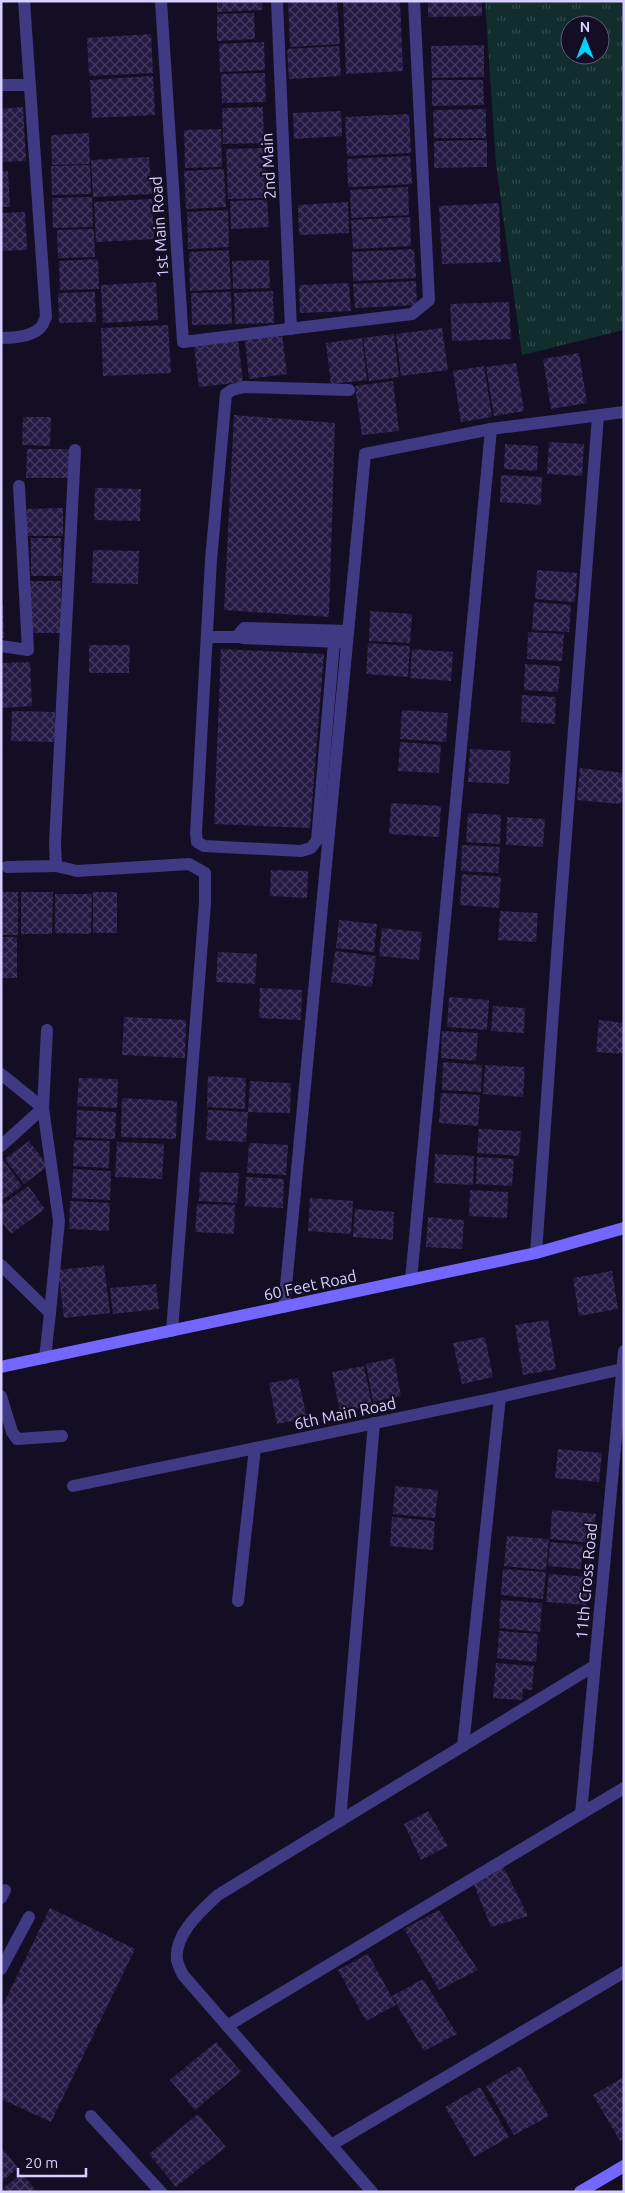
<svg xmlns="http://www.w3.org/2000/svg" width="625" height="2193" viewBox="0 0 625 2193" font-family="Ubuntu,sans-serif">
  <defs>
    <pattern id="grass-tufts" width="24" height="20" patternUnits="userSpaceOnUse" patternTransform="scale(1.25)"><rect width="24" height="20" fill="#112d2d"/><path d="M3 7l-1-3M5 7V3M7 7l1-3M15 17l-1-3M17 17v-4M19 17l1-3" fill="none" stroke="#334a4c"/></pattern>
    <pattern id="building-cross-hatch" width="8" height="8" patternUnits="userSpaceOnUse" patternTransform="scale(1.25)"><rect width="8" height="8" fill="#251a44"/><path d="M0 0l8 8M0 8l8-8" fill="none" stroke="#443a60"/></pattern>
  </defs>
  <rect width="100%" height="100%" fill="#130e23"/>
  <!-- grass -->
  <path fill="url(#grass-tufts)" fill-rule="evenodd" d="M485 1H624V330L522 355 496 165ZM570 25H600V55H570Z"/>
  <!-- building -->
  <g fill="url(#building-cross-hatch)">
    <path d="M217 1H262V10L217 12Z"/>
    <path d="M288 1H337L340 44 290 47Z"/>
    <path d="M343 1H400L403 71 346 74Z"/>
    <path d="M428 1H482V16L428 17Z"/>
    <path d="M254 13 255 39 217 41V14Z"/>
    <path d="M151 34 153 73 89 76 87 38Z"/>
    <path d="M264 42 265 70 220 72 219 44Z"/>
    <path d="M484 45V77L432 78 431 46Z"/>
    <path d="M339 46 341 76 289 79 287 49Z"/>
    <path d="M265 73 266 102 222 103 221 74Z"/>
    <path d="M153 76 155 115 92 118 90 80Z"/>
    <path d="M432 80H483L484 105 432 106Z"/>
    <path d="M23 107 26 161 1 162V109Z"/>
    <path d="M263 107 264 143 223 144 222 108Z"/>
    <path d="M486 109V138H434L433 110Z"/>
    <path d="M341 111 342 136 294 139 293 113Z"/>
    <path d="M409 114 411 153 347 156 345 117Z"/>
    <path d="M221 129 222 167 185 168 184 130Z"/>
    <path d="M89 133 90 164 52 165 51 135Z"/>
    <path d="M487 140V167L434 168V141Z"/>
    <path d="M265 148 267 198 228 199 226 149Z"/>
    <path d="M410 156 412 184 348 187 347 159Z"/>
    <path d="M149 157 152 194 93 197 91 160Z"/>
    <path d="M90 165 91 194 52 195 51 166Z"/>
    <path d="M224 169 226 207 186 209 184 171Z"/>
    <path d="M1 171H8L10 207H1Z"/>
    <path d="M408 187 409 215 351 218 350 190Z"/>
    <path d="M92 197 93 227 53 228 52 198Z"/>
    <path d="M152 199 154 239 96 242 94 202Z"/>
    <path d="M267 200 269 227 231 229 230 201Z"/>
    <path d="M348 202 349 233 299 235 298 205Z"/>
    <path d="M499 203 501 262 442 264 439 206Z"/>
    <path d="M228 210 229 247 188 249 187 212Z"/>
    <path d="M25 212 27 250 1 251V213Z"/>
    <path d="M410 217 411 246 353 249 351 220Z"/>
    <path d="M94 229 95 257 58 258 57 230Z"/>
    <path d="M414 249 416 278 353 281 352 252Z"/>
    <path d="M229 250 231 289 190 291 189 252Z"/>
    <path d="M98 259 99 289 60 290 59 261Z"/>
    <path d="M269 260 270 288 233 289 232 261Z"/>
    <path d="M416 281 417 305 355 308 353 284Z"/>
    <path d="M156 282 158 320 103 323 101 285Z"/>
    <path d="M349 283 351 311 300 313 299 285Z"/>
    <path d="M273 291 274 323 235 324 234 293Z"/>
    <path d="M95 292 96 322 59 323 58 293Z"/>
    <path d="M231 292 232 324 192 325 191 293Z"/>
    <path d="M509 302 511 339 452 341 450 304Z"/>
    <path d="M168 325 171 373 103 376 101 328Z"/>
    <path d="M442 328 448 370 401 376 396 334Z"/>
    <path d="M282 334 287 374 249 379 245 339Z"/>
    <path d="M394 334 399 377 369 381 363 338Z"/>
    <path d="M362 338 367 380 331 384 326 343Z"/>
    <path d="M238 340 243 382 199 387 194 346Z"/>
    <path d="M579 353 587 403 551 409 543 359Z"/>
    <path d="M516 363 524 411 494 416 486 367Z"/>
    <path d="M484 366 492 417 461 422 453 371Z"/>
    <path d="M393 381 399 431 362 435 355 386Z"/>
    <path d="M234 415 335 423 329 617 224 610Z"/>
    <path d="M23 417H51L50 446 22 445Z"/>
    <path d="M549 442 584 444 582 476 547 474Z"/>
    <path d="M505 444 538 446 537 471 504 469Z"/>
    <path d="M27 449H72V478H26Z"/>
    <path d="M501 475 542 477 541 505 500 502Z"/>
    <path d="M95 488 141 489 140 521 94 520Z"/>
    <path d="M63 508V536H27V509Z"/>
    <path d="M31 538H61L62 576H31Z"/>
    <path d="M93 550 139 551 138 584 92 583Z"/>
    <path d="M537 570 577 573 575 602 535 599Z"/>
    <rect x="28" y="581" width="33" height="52"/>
    <path d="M534 602 571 605 569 632 532 630Z"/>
    <path d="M1 605H3L4 638H1Z"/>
    <path d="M370 611 412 614 410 643 369 641Z"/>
    <path d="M528 632 564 634 562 661 527 659Z"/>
    <path d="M368 643 410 646 408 677 366 674Z"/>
    <path d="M89 645H130L129 673H89Z"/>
    <path d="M221 649 324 654 310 828 214 824Z"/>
    <path d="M412 649 453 652 451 681 410 678Z"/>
    <path d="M30 662 32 706 1 708V663Z"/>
    <path d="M525 664 560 666 558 692 524 690Z"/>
    <path d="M522 695 556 697 555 724 521 722Z"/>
    <path d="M402 710 448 713 446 742 400 739Z"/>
    <path d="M12 711 55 712V742L11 741Z"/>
    <path d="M400 742 441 745 439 773 398 771Z"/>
    <path d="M470 749 511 751 509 784 468 782Z"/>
    <path d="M580 768 624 773 621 804 577 800Z"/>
    <path d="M391 803 441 806 439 837 389 834Z"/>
    <path d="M468 813 501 815 500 844 466 842Z"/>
    <path d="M507 817 545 819 543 847 506 845Z"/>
    <path d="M462 845 500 847 498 873 461 871Z"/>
    <path d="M271 870 308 871 307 898 270 896Z"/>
    <path d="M462 874 501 877 499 908 460 905Z"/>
    <rect x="1" y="892" width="17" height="43"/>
    <path d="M21 892H53L52 934H21Z"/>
    <rect x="93" y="892" width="24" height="41"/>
    <path d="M55 894H92L91 934 55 933Z"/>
    <path d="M500 911 538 913 536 942 498 940Z"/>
    <path d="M339 920 377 924 374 952 336 948Z"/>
    <path d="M382 928 422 932 419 960 379 956Z"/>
    <rect x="1" y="937" width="16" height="41"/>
    <path d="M335 951 376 956 372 987 331 982Z"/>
    <path d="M218 952 257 954 255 984 216 982Z"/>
    <path d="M260 988 302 990 301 1020 259 1018Z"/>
    <path d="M449 997 489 1000 487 1030 447 1027Z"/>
    <path d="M493 1006 525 1008 524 1033 491 1031Z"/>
    <path d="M124 1017 186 1020 185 1058 122 1055Z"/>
    <path d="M599 1020 624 1023V1054L596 1052Z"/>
    <path d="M442 1031 478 1033 476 1061 441 1058Z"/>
    <path d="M443 1062 482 1065 481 1092 442 1090Z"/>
    <path d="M485 1065 525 1067 523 1097 483 1094Z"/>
    <path d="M208 1076 246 1078 245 1109 207 1107Z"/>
    <path d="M79 1078 118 1079 117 1108 77 1106Z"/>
    <path d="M250 1081 291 1083 290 1113 248 1112Z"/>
    <path d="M441 1093 480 1095 478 1126 439 1123Z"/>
    <path d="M122 1098 177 1101 176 1139 121 1137Z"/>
    <path d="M77 1110 116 1112 115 1139 76 1137Z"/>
    <path d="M208 1110 248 1112 246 1142 206 1140Z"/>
    <path d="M479 1129 521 1131 519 1156 477 1153Z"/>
    <path d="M74 1140 110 1141 109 1168 73 1166Z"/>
    <path d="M29 1141 48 1166 24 1184 5 1159Z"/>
    <path d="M117 1142 164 1144 162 1179 115 1177Z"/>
    <path d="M249 1143 288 1145 286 1175 247 1173Z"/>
    <path d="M435 1154 474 1156 473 1185 434 1183Z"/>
    <path d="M477 1157 514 1159 512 1186 476 1184Z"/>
    <path d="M3 1160 22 1186 1 1201V1161Z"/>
    <path d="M73 1169 111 1171 110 1200 72 1198Z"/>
    <path d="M200 1172 239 1173 237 1203 199 1201Z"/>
    <path d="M246 1177 284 1179 283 1208 245 1206Z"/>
    <path d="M28 1186 45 1209 11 1234 1 1221V1206Z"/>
    <path d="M470 1190 508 1192 507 1218 469 1216Z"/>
    <path d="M310 1198 353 1201 351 1234 308 1231Z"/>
    <path d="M70 1201 110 1203 109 1231 69 1229Z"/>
    <path d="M197 1204 235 1205 234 1234 195 1232Z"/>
    <path d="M355 1209 394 1212 393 1240 353 1237Z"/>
    <path d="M428 1217 464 1220 462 1249 426 1247Z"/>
    <path d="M104 1265 110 1313 64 1318 58 1270Z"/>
    <path d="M612 1271 618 1309 579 1316 573 1278Z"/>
    <path d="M156 1284 159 1309 113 1314 110 1288Z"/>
    <path d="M548 1320 556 1369 523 1375 515 1325Z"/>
    <path d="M485 1337 493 1377 462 1384 453 1343Z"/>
    <path d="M394 1358 401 1396 373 1402 366 1364Z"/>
    <path d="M364 1366 372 1406 340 1412 332 1372Z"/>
    <path d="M298 1378 307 1418 277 1424 269 1383Z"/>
    <path d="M558 1449 602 1453 599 1482 555 1478Z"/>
    <path d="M395 1486 438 1490 435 1518 393 1514Z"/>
    <path d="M552 1510 596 1514 593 1543 550 1539Z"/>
    <path d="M392 1517 435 1521 433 1550 390 1546Z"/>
    <path d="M507 1536 549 1539 546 1570 504 1566Z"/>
    <path d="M550 1542 583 1545 581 1569 548 1566Z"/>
    <path d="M503 1569 546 1572 543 1599 501 1595Z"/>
    <path d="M549 1574 589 1577 586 1605 546 1602Z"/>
    <path d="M501 1600 542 1603 540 1632 499 1628Z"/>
    <path d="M499 1631 538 1634 536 1662 497 1658Z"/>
    <path d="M496 1663 534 1666 532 1690 523 1689 522 1700 493 1698Z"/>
    <path d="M428 1811 448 1846 421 1860 404 1824Z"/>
    <path d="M503 1866 528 1916 491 1927 474 1885Z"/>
    <path d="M50 1908 135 1949 51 2122 1 2099V2009Z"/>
    <path d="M439 1910 478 1970 439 1990 404 1929Z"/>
    <path d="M368 1954 396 2005 366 2021 338 1970Z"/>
    <path d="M423 1979 457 2034 424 2051 392 1996Z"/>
    <path d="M216 2042 241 2072 195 2110 170 2080Z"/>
    <path d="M520 2066 549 2116 514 2135 486 2086Z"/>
    <path d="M624 2077V2138L620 2141 593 2095Z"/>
    <path d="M480 2087 509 2137 474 2157 445 2107Z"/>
    <path d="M198 2114 226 2147 176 2187 149 2154Z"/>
    <path d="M1 2147 18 2168 1 2182Z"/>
    <path d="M22 2173 37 2192H1V2190Z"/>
  </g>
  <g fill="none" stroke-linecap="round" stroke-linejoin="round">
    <!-- lane -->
    <g stroke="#403983" stroke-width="12">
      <path d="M1 646 28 650 19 486"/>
      <path d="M1 1396 12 1432 17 1439 62 1436"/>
      <path d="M1 1898 5 1890"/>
      <path d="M1 1969 29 1917"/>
    </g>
    <!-- street -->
    <g stroke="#403983" stroke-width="12">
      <path d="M161 1 183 342 412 314 429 300 414 1"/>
      <path d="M277 1 291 329"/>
      <path d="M1 85H28"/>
      <path d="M1 338C13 338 31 337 40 328 43 326 44 320 46 317L24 1"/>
      <path d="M75 450 55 843 56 866 77 871 189 864 205 873V903L172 1331"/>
      <path d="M207 637H240"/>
      <path d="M334 642 317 840 311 848 301 851 204 846 197 842 196 833 211 560 226 394 232 390 244 387 349 390"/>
      <path d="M342 642 243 638 239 634 244 628 348 631"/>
      <path d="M7 867 56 866"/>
      <path d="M47 1030 43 1108 59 1221 50 1313"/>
      <path d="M1 1074 43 1108"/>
      <path d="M1 1146 43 1108"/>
      <path d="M536 1253 560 913 598 416"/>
      <path d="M1 1265 50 1313 45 1358"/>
      <path d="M411 1280 491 429"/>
      <path d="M284 1307 365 454 491 429 624 412"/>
      <path d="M73 1486 500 1397 622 1369"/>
      <path d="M238 1601 255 1448"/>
      <path d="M463 1746 500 1397"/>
      <path d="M581 1814 624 1351"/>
      <path d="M340 1821 374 1423"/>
      <path d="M227 2026 624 1788"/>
      <path d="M91 2116 161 2192"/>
      <path d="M331 2145 624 1972"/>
      <path d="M372 2192 183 1975C181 1971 178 1965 177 1960 174 1934 201 1911 218 1895L594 1666"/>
    </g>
    <!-- secondary -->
    <g stroke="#7467ff" stroke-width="12">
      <path d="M1 1367 536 1253 624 1228"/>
      <path d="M580 2192 624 2166"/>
    </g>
  </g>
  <g text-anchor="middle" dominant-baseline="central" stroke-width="4.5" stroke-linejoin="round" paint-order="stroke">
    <!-- street labels -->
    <g font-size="16" fill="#d8d0ff" stroke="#130e23">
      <text transform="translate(268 166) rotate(-93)">2nd Main</text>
      <text transform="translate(159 227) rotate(-94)">1st Main Road</text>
      <text transform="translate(310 1285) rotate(-12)">60 Feet Road</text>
      <text transform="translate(345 1413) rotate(-12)">6th Main Road</text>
      <text transform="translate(586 1581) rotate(-85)">11th Cross Road</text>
    </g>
  </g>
  <!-- border -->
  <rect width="625" height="2193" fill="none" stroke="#d8d0ff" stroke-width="5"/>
  <!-- north arrow -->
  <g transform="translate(585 40)"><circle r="24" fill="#130e23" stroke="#625c7b"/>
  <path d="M0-4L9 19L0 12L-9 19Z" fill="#00d2fb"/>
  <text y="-8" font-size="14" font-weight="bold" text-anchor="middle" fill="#d8d0ff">N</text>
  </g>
  <!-- scale -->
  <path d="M18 2168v8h68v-8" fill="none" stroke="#d8d0ff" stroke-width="2.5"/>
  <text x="25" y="2168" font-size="15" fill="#d8d0ff" stroke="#130e23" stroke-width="4" paint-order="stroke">20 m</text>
</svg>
